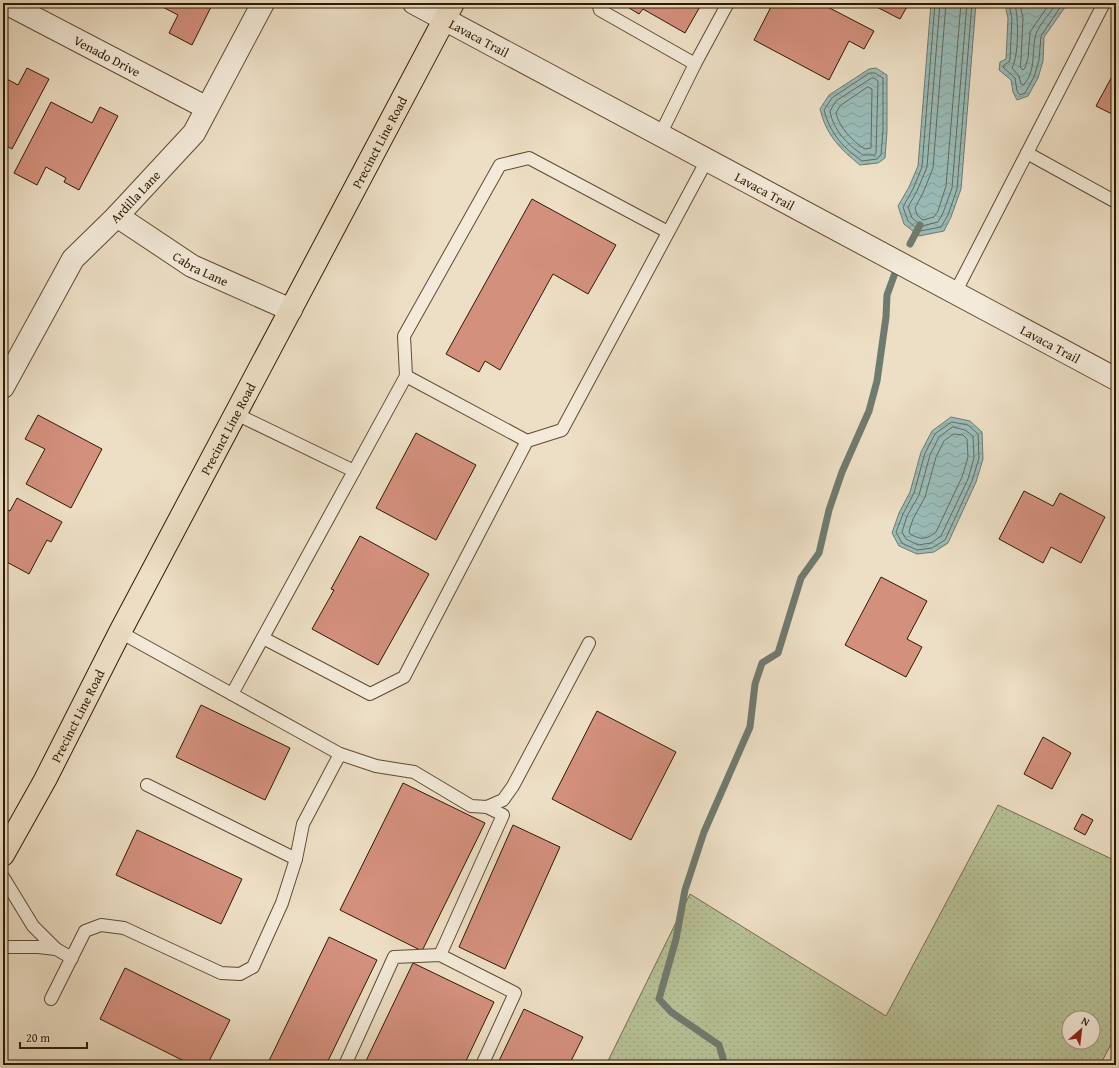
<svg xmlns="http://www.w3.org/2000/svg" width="1119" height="1068" viewBox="0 0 1119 1068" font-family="'Gentium Book Plus',serif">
  <defs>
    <pattern id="grass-dots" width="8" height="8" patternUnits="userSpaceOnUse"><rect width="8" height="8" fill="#b7c296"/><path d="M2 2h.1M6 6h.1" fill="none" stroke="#9ea680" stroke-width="1.8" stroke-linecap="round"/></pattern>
    <pattern id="water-waves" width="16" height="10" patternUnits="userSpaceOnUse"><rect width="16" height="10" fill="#9abcb8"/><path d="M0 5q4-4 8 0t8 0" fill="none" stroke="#85a19c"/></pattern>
  </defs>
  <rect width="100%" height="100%" fill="#eddfc5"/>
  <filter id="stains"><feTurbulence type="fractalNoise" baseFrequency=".005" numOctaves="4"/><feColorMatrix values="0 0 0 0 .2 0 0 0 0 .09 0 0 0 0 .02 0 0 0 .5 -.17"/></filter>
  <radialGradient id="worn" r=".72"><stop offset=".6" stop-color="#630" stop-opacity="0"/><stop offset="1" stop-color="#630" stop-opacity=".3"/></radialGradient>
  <!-- grass -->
  <path fill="url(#grass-dots)" stroke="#746e4c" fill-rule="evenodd" d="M998 805 1116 861V1035L1100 1065H606L690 894 886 1016ZM1069 1018H1093V1042H1069Z"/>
  <!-- water -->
  <g fill="url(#water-waves)" stroke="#707b6f">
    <path d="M931 3H976L961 189 951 217 944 231 919 236 904 224 898 206 909 187 918 166Z"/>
    <path d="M1007 3H1068L1044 37 1043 61 1038 78 1028 96 1017 100 1013 92 1011 80 999 70 1000 62 1006 59 1008 18 1006 10Z"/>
    <path d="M876 68 887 75V131L885 158 878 163 860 165C840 149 826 135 820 109L829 95 869 69Z"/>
    <path d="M951 417 970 421 982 432 983 459 976 482 948 543 934 552 917 554 899 546 892 533 899 513 910 492 921 452 932 431Z"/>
  </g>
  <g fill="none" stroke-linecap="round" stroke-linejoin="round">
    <!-- shore -->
    <g stroke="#656b5c" stroke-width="1">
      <path d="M935 3 922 167 913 189 903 207 908 221 920 231 941 227 948 215 957 189 972 3"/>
      <path d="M940 3 927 167 917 191 908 207 912 218 922 226 938 222 943 213 952 188 967 3"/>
      <path d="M946 3 933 168 923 193 915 208 917 215 923 220 934 217 938 211 946 186 961 3"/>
      <path d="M1011 3 1010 10 1012 18 1010 59 1009 62 1004 65 1003 67 1015 78 1017 91 1020 95 1025 93 1034 77 1039 60 1041 36 1063 3"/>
      <path d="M1016 3C1015 9 1017 13 1017 18 1018 31 1018 57 1012 68L1019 76 1021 84 1023 85C1037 72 1031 49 1036 34 1039 25 1051 12 1057 3"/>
      <path d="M1022 3 1021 9 1023 18 1021 60 1020 67 1023 70 1025 68 1028 58 1030 32 1050 3"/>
      <path d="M870 73H875L883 78V130L881 155 877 159 862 161C844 149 829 132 824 110L832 98Z"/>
      <path d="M872 78H874L878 81 876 153 875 155H863C848 145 833 130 830 111L836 101Z"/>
      <path d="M868 87 872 89 871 148 865 149C853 142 839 127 836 113L840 106Z"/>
      <path d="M952 422 968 425 978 434 979 458 972 481 945 540 932 548 917 550 902 543 896 532 903 514 914 493 925 453 935 434Z"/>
      <path d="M953 427 965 430 973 436 974 458 968 479 941 536 931 543 918 545 906 539 902 532 907 516 919 495 930 455 939 437Z"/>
      <path d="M954 434 963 435 967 439 968 457 962 477 936 532C926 540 921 540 910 534L909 531 913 519 925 497 936 457 944 441Z"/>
    </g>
    <!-- stream -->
    <g stroke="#707b6f" stroke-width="7">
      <path d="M910 244 920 225"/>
      <path d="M725 1065 719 1045 671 1012 659 999 676 939 685 890 704 832 750 727 755 684 762 663 778 653 801 578 819 553 829 510 842 472 869 411 877 381 886 317 887 295 895 273"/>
    </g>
  </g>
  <!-- building -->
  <g fill="#d3907d" stroke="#301a01">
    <path d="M155 3H213L192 45 169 33 178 15Z"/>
    <path d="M621 3H702L685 33 643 9 639 14Z"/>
    <path d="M773 3H820L874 31 864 49 849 41 829 80 754 40Z"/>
    <path d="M869 3H909L900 19Z"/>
    <path d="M27 68 49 79 12 149 3 144V77L18 85Z"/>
    <path d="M1116 69V116L1096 106Z"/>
    <path d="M51 102 92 123 100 107 118 116 79 190 64 182 66 178 46 167 37 185 14 173Z"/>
    <path d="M532 199 616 245 588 294 553 274 500 370 485 361 479 372 446 354Z"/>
    <path d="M38 415 102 449 71 508 26 484 45 449 25 439Z"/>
    <path d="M416 433 476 465 436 540 376 508Z"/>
    <path d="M1024 491 1053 506 1060 493 1105 517 1081 563 1051 547 1043 563 999 539Z"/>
    <path d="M17 498 62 522 51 542 47 540 29 574 3 560V507L10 511Z"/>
    <path d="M360 536 429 574 378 665 312 629 334 590 331 589Z"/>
    <path d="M881 577 927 601 907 639 922 647 906 677 845 645Z"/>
    <path d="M3 622 7 625 3 632Z"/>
    <path d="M201 705 290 748 265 800 176 757Z"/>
    <path d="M597 711 676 752 631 840 552 799Z"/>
    <path d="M1043 737 1071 753 1052 789 1024 774Z"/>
    <path d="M403 783 485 823 422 951 340 910Z"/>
    <path d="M1082 814 1093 820 1085 835 1074 829Z"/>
    <path d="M513 825 560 847 505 969 459 947Z"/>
    <path d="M137 830 242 879 221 924 116 875Z"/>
    <path d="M329 937 377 960 326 1065H267Z"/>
    <path d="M413 963 494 1002 464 1065H364Z"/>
    <path d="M125 968 230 1020 207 1065H192L100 1019Z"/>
    <path d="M524 1009 583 1037 569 1065H497Z"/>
  </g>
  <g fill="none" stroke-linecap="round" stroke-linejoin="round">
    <!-- lane casing -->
    <g stroke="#5f4b32" stroke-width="14">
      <g id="lane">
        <path d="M598 3 600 10 695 64 728 3"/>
        <path d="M660 135 695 64"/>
        <path d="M1027 153 1116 202"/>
        <path d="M955 293 1104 3"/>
        <path d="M406 376 527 441"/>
        <path d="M236 414 354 471"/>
        <path d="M120 632 340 754 376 766 414 772 471 806 487 807 503 800 513 786 589 643"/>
        <path d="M263 638 370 694 404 677 527 441 562 430 707 160"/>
        <path d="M232 694 406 376 404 336 500 165 529 158 668 232"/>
        <path d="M147 785 296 859"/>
        <path d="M3 877 33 926 56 949 72 958"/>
        <path d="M3 947H38L56 949"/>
        <path d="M440 955 503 815 487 807"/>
        <path d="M51 999 85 931 101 925 124 928 221 973 240 974 253 967 282 903 296 859 303 824 340 754"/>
        <path d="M345 1065 394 957 440 955 515 993 482 1065"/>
      </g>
    </g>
    <!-- street casing -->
    <g stroke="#5f4b32" stroke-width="24">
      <g id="street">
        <path id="s1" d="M6 3 207 108"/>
        <path id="s2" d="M414 3 1116 379"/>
        <path id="s3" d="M117 216 192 266 291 310"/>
        <path id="s4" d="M3 387 73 259 117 216 194 133 263 3"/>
      </g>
    </g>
    <!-- primary casing -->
    <g stroke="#301a01" stroke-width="24">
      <g id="primary">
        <path id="s5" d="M3 855 45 780 120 632 453 3"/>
      </g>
    </g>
    <!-- lane -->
    <use href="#lane" stroke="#f3ead9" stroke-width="12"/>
    <!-- street -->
    <use href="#street" stroke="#f3ead9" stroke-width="22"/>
    <!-- primary -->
    <use href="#primary" stroke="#eddfc5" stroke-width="22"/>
  </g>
  <g text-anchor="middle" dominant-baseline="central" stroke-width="4" stroke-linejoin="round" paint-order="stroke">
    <!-- street labels -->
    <g font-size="13" fill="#301a01" stroke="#f3ead9">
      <text stroke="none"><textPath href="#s2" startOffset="74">Lavaca Trail</textPath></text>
      <text stroke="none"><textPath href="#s1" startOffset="114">Venado Drive</textPath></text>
      <text stroke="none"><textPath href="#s5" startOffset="806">Precinct Line Road</textPath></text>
      <text stroke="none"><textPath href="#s2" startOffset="398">Lavaca Trail</textPath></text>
      <text stroke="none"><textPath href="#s4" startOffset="234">Ardilla Lane</textPath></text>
      <text stroke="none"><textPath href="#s3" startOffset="99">Cabra Lane</textPath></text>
      <text stroke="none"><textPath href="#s2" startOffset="722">Lavaca Trail</textPath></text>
      <text stroke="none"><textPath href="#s5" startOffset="482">Precinct Line Road</textPath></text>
      <text stroke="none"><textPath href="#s5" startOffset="158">Precinct Line Road</textPath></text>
    </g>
  </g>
  <!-- margin -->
  <rect width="1119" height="1068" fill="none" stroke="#eddfc5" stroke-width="16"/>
  <rect x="4" y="4" width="1111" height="1060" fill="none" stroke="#301a01" stroke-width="2"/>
  <rect x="8" y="8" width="1103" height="1052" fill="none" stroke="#301a01"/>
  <!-- north arrow -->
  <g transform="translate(1081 1030) rotate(28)"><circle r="19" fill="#f3ead9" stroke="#a59783"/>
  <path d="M0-3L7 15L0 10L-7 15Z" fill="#8f2418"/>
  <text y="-6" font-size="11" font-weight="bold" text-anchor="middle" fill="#301a01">N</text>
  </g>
  <!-- scale -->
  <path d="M20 1042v6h67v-6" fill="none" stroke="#301a01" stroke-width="2"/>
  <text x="26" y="1042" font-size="12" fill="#301a01" stroke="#f3ead9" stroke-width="3" paint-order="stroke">20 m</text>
  <rect width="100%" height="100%" filter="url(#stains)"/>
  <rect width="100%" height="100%" fill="url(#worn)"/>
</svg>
